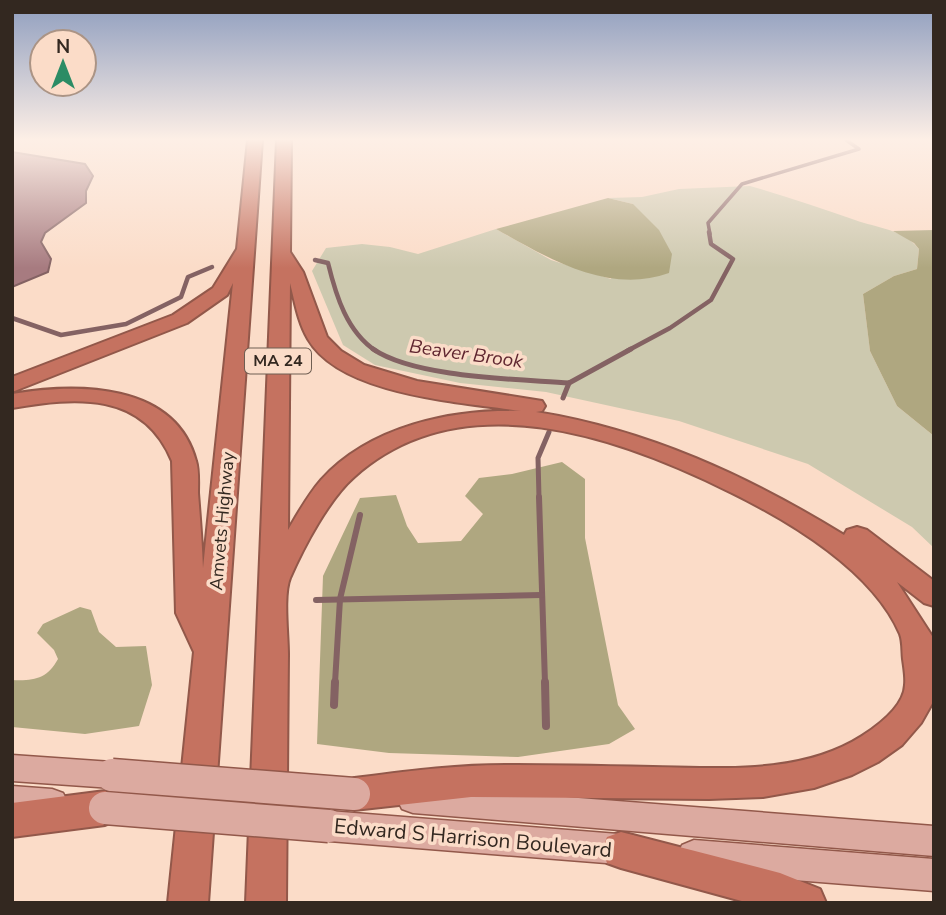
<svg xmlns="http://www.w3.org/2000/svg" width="946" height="915" viewBox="0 0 946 915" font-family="'Nunito Sans',sans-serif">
  <rect width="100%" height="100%" fill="#fbdcc8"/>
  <!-- green -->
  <path fill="#cdc9af" d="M750 186C786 196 820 208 855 220 877 228 903 229 919 249L917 269 894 276 863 294 870 351 897 406 934 436V548L912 527 808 464 679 421 546 392 460 383 375 365 343 345 312 271 326 248 362 244 390 247 418 254 496 229 551 260 611 279 633 204 608 198 642 197 679 189Z"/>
  <!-- forest -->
  <g fill="#afa780">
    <path d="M608 198 633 204 659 230 672 254 669 273C608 295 548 258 496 229Z"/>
    <path d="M934 230V436L897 406 870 351 863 294 894 276 917 269 919 249 914 243 893 231Z"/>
    <path d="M562 462 585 479V538L618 705 635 729 609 744 518 757 389 753 317 744 323 576 360 498 396 495 407 526 418 543 461 541 483 514 465 496 479 478 512 474Z"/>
    <path d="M80 607 91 610 99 632 116 647 146 646 152 685 139 726 85 734 12 727V680C34 681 47 679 58 659L54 650 37 633 43 624Z"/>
  </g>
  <!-- water -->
  <path fill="#a77b80" stroke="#846263" stroke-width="2" d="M12 152 85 164 93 176 86 191V203L45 233 41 242 51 259 48 272 12 287Z"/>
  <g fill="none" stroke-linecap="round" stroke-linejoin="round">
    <!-- stream-far4 -->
    <path stroke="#846263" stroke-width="3.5" d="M710 234 708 223 742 184 859 149 846 140"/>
    <!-- stream-far3 -->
    <g stroke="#846263" stroke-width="4.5">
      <path d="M315 260 328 263C336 296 347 332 376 351"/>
      <path d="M12 318 61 335 126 324 181 297 188 277 212 267"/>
      <path d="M627 351 670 328 711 300 733 259 711 244 709 232"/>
    </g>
    <!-- stream-far2 -->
    <g stroke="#846263" stroke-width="5">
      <path d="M373 349C415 378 518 379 569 383"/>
      <path d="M569 383 631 349"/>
      <path d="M563 398 569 383"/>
      <path d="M539 498 538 458 549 432"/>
    </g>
    <!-- stream-far1 -->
    <g stroke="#846263" stroke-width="6">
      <path d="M539 497 545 683"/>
      <path d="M316 600 541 595"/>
      <path d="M335 683 340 599 360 515"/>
    </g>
    <!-- stream -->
    <g stroke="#846263" stroke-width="8">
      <path d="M545 682 546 726"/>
      <path d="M334 705 335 682"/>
    </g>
    <!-- primary casing -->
    <g stroke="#92584a" stroke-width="3">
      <g id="primary">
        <path d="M12 755 112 762 123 766 127 775 123 784 112 788 12 781Z"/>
        <path d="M413 785 934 826V856L413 813 402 809 397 799 402 789Z"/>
        <path d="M12 786 52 789 63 793 68 803 63 813 52 817 12 814Z"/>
        <path d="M329 811 631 835 643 839 648 850 643 861 631 865 329 841 318 836 313 826 318 816Z"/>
        <path d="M694 840 934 859V891L694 872 682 867 677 856 682 845Z"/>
      </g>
    </g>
    <!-- motorway casing -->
    <g stroke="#92584a" stroke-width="4">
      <g id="motorway">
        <path d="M248 140H262L208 903H168L194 652 176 613 172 461C143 391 76 397 12 408V394C76 383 175 382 196 461 199 470 198 483 198 493 200 518 202 543 203 568L233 283 227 295 187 323 12 392V377L173 315 213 288 237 249Z"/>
        <path d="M277 140H291L290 252 303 272 327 337 341 351 364 365 417 381 542 401 545 406 542 411 536 412C648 430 748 476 844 535L847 530 857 527 867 530 934 581V606L924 603 897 582 932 636 934 700 921 723 902 745 878 762 852 775 814 788 763 797 709 799 471 797 354 810 341 805 336 794 341 783 354 778C408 771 461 764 516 765 562 765 608 766 653 767 722 768 801 775 862 736 879 725 904 706 905 685 906 677 904 667 903 659 902 651 903 642 900 634 873 571 791 522 732 493 620 437 462 380 354 477 329 499 304 546 290 578 283 595 288 634 288 654 287 737 287 820 286 903H246ZM290 283C295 302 298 322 308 339 341 396 463 402 521 411 452 409 370 426 321 480 308 495 298 513 288 530Z"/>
        <path d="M105 791 118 796 124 808 118 820 105 825 12 837V803Z"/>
        <path d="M621 832 780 873 820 889 826 903H749L621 868 607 863 602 850 607 837Z"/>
      </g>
    </g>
    <!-- primary -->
    <use href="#primary" fill="#dcaaa0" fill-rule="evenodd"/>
    <!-- motorway -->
    <use href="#motorway" fill="#c57260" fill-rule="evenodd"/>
    <!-- primary-bridge casing -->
    <g stroke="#92584a" stroke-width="35" stroke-linecap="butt">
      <g id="primary-bridge">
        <path d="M112 775 354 794"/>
        <path d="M105 808 329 826"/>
      </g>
    </g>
    <!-- primary-bridge -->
    <use href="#primary-bridge" stroke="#dcaaa0" stroke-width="32"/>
  </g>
  <!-- sky -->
  <linearGradient id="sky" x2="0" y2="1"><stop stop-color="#8e9dbe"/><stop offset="0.52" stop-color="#fdefe6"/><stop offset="1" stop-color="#fdefe6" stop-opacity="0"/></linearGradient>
  <rect width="946" height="268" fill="url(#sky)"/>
  <g text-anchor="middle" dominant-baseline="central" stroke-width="7" stroke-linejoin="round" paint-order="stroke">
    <!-- shield labels -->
    <rect fill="#fbdcc8" stroke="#6f5e52" stroke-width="2" x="245" y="348.5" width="66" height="25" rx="5"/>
    <g font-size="16" font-weight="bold" fill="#332820">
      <text x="278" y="361">MA 24</text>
    </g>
    <!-- street labels -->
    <g font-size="18" fill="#332820" stroke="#fbdcc8">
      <text transform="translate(222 521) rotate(-85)">Amvets Highway</text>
    </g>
    <!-- water labels -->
    <g font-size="19" font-style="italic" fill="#602630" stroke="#fbdcc8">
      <text transform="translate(466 354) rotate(8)">Beaver Brook</text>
    </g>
    <!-- near-street labels -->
    <g font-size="21" fill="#332820" stroke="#fbdcc8">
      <text transform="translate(473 838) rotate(5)">Edward S Harrison Boulevard</text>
    </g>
  </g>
  <!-- border -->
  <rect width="946" height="915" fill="none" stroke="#332820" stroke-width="28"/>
  <!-- north arrow -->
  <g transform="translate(63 63)"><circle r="33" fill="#fbdcc8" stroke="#ab9485" stroke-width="2"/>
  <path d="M0-5L12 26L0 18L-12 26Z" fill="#2b8c65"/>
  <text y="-10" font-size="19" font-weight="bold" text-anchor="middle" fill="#332820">N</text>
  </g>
</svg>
